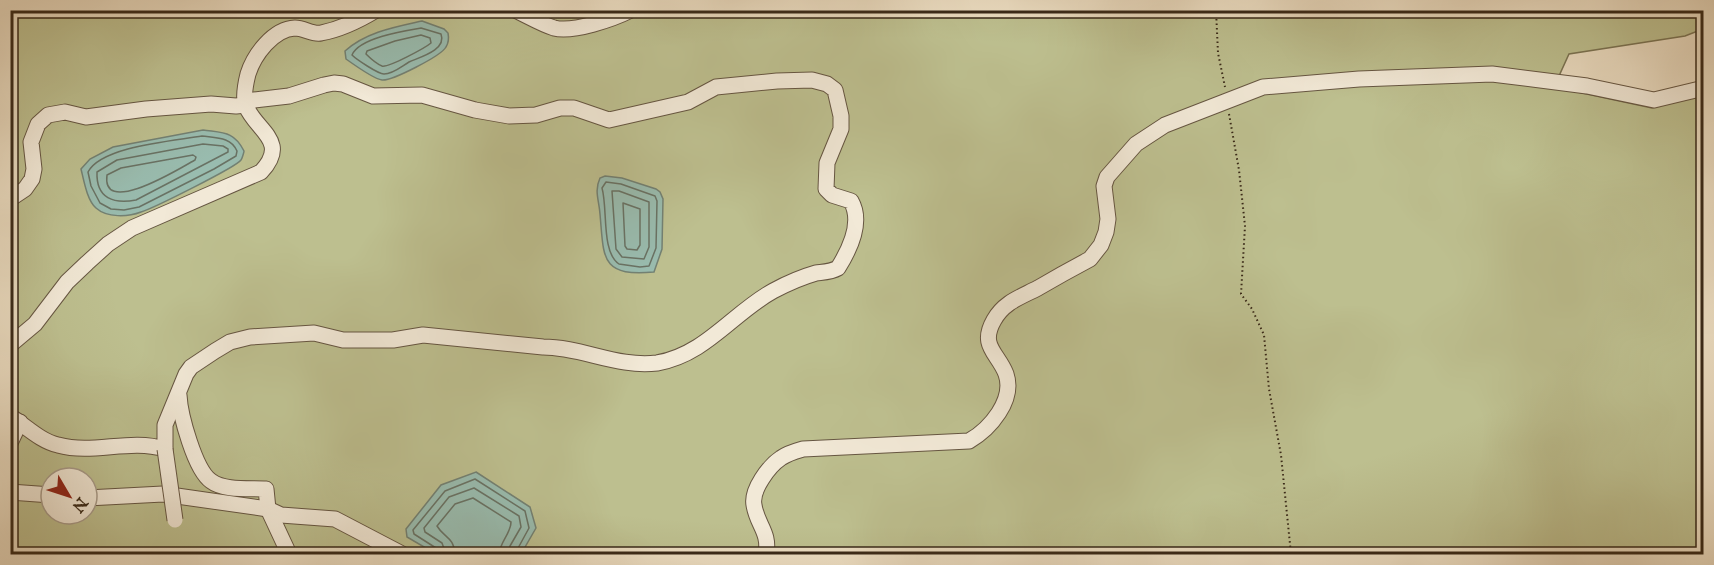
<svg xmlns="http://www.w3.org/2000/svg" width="1714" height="565" viewBox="0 0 1714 565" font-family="'IM FELL English',serif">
  <rect width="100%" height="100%" fill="#ebddc2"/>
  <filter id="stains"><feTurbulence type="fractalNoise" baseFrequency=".00333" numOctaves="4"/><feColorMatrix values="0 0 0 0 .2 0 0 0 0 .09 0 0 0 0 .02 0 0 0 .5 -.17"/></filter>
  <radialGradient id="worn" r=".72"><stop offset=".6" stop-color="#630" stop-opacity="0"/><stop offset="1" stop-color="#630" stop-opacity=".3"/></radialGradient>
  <!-- green -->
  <path fill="#bdbf8f" stroke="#7b7454" stroke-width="1.5" fill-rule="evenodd" d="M10 11H1703V29L1685 36 1569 54 1554 87 1652 108 1703 94V554H11ZM51 478H87V514H51Z"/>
  <!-- water -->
  <g fill="#99bcaf" stroke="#738173" stroke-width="1.5">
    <path d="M422 21 444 29 448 33C449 38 449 42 446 47 441 56 392 81 382 80 374 79 353 64 346 59L345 51C366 32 395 27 422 21Z"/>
    <path d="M203 130C223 133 234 131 244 151 244 152 242 159 241 160 236 167 154 208 141 212 128 217 107 218 96 208 87 200 84 181 81 169L90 159 113 147Z"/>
    <path d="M605 176 622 178 656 189 660 192 663 199 662 249 654 272C600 277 604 258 600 214 599 200 594 191 600 178Z"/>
    <path d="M476 472 530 507 536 528 521 554H436L407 537 406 529 441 485Z"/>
  </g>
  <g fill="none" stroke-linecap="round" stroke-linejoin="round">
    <!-- shore -->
    <g stroke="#697264" stroke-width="1.5">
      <path d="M421 28 441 34C447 50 420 57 409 62 402 66 393 74 384 74 378 74 356 59 352 55 359 38 403 31 421 28Z"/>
      <path d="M421 35 430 38 431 43C425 48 388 68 382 66 377 64 370 58 366 54L367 51 395 41Z"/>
      <path d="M202 136C217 138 231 137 237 151L236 156 214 169 139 207 124 210 111 209 100 203 91 186 88 172C102 146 174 141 202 136Z"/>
      <path d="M203 144 223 146 228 149V152L136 200C114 204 96 199 97 172L117 160Z"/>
      <path d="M193 155 196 157 195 160C182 167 101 218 107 175L121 168Z"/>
      <path d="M606 182 621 184 655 196 657 201 656 248 649 266 640 267 619 264C601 252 608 209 602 188Z"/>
      <path d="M612 191H619L649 202V247L644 259 622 257 616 249Z"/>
      <path d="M623 203 640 209V245L637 250 627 249 625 246Z"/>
      <path d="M438 554 436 548 414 534 413 530 445 491 475 479 525 511 529 528 517 550 516 554"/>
      <path d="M446 554 442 543 425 532 424 528 449 497 474 488 519 516 521 527 510 546 508 554"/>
      <path d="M455 554C454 537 444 538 437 526L455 504 473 498 511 522C511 533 500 542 499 554"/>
    </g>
    <!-- minor casing -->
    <g stroke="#665642" stroke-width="17">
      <g id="minor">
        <path d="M515 10C528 16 541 24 554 28 573 33 613 19 631 10"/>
        <path d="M10 199 25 189 32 179 34 169 31 142 38 124 48 115 65 112 86 117 146 109 211 104 236 106 245 105 254 100 289 96 324 85 334 83 343 84 373 96 422 95 475 110 509 116 536 115 560 108H574L609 120 688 102 716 87 777 81 812 80 827 84 835 90 841 116V129L827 163 826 189 832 195 851 201C863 222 850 249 838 268 831 272 824 272 816 273 802 277 786 284 773 291 733 313 705 355 657 363 618 368 582 347 543 347L423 335 393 340H343L314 333 250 337 230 342 215 351 191 367 186 374 165 425V449C129 438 94 455 58 445 40 441 26 426 10 416"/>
        <path d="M10 345 35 324 67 282 87 263 108 244 132 228 261 172C290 141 256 131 246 106 243 98 246 82 248 74 254 55 273 29 295 28 304 28 313 35 321 33 342 29 358 21 376 10"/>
        <path d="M179 395C180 415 195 470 211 481 224 491 250 488 266 489L268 509 289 554"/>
        <path d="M10 443 20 422"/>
        <path d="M10 492 51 495"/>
        <path d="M87 498 163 494 268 509 281 515 335 519 402 554"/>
        <path d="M766 554C770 532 757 525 754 505 751 490 769 466 781 458 788 453 796 451 803 449L969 441C990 429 1015 400 1006 374 998 353 979 346 994 320 1004 302 1021 297 1038 288 1055 278 1073 268 1090 259L1101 245 1106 232 1108 219 1104 186 1107 177 1136 144 1165 125 1263 87 1359 79 1492 74 1587 86 1654 100 1704 88"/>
      </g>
    </g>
    <!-- path -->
    <g stroke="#392918" stroke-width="2" stroke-dasharray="1.5 3" stroke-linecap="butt">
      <path d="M1216 10 1218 53 1225 87"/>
      <path d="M1229 114 1239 170 1245 226 1241 294 1252 309 1264 335 1269 389 1281 455 1291 554"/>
    </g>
    <!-- minor -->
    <use href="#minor" stroke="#f2e9d7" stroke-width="15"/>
    <!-- minor-bridge casing -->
    <g stroke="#665642" stroke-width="17" stroke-linecap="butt">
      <path id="minor-bridge" d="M165 449 175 520"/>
    </g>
    <!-- minor-bridge -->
    <use href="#minor-bridge" stroke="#f2e9d7" stroke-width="15"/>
  </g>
  <!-- margin -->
  <rect width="1714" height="565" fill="none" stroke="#ebddc2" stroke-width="36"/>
  <rect x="12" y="12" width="1690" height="541" fill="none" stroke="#392918" stroke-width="3"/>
  <rect x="18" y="18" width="1678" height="529" fill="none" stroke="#392918" stroke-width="1.5"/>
  <!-- north arrow -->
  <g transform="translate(69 496) rotate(129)"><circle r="28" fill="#f2e9d7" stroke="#a89c8b" stroke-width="1.5"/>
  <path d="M0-4.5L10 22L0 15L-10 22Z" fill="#8f2418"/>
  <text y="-9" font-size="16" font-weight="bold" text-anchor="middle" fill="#392918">N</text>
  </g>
  <rect width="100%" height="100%" filter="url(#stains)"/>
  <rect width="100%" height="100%" fill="url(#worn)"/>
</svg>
